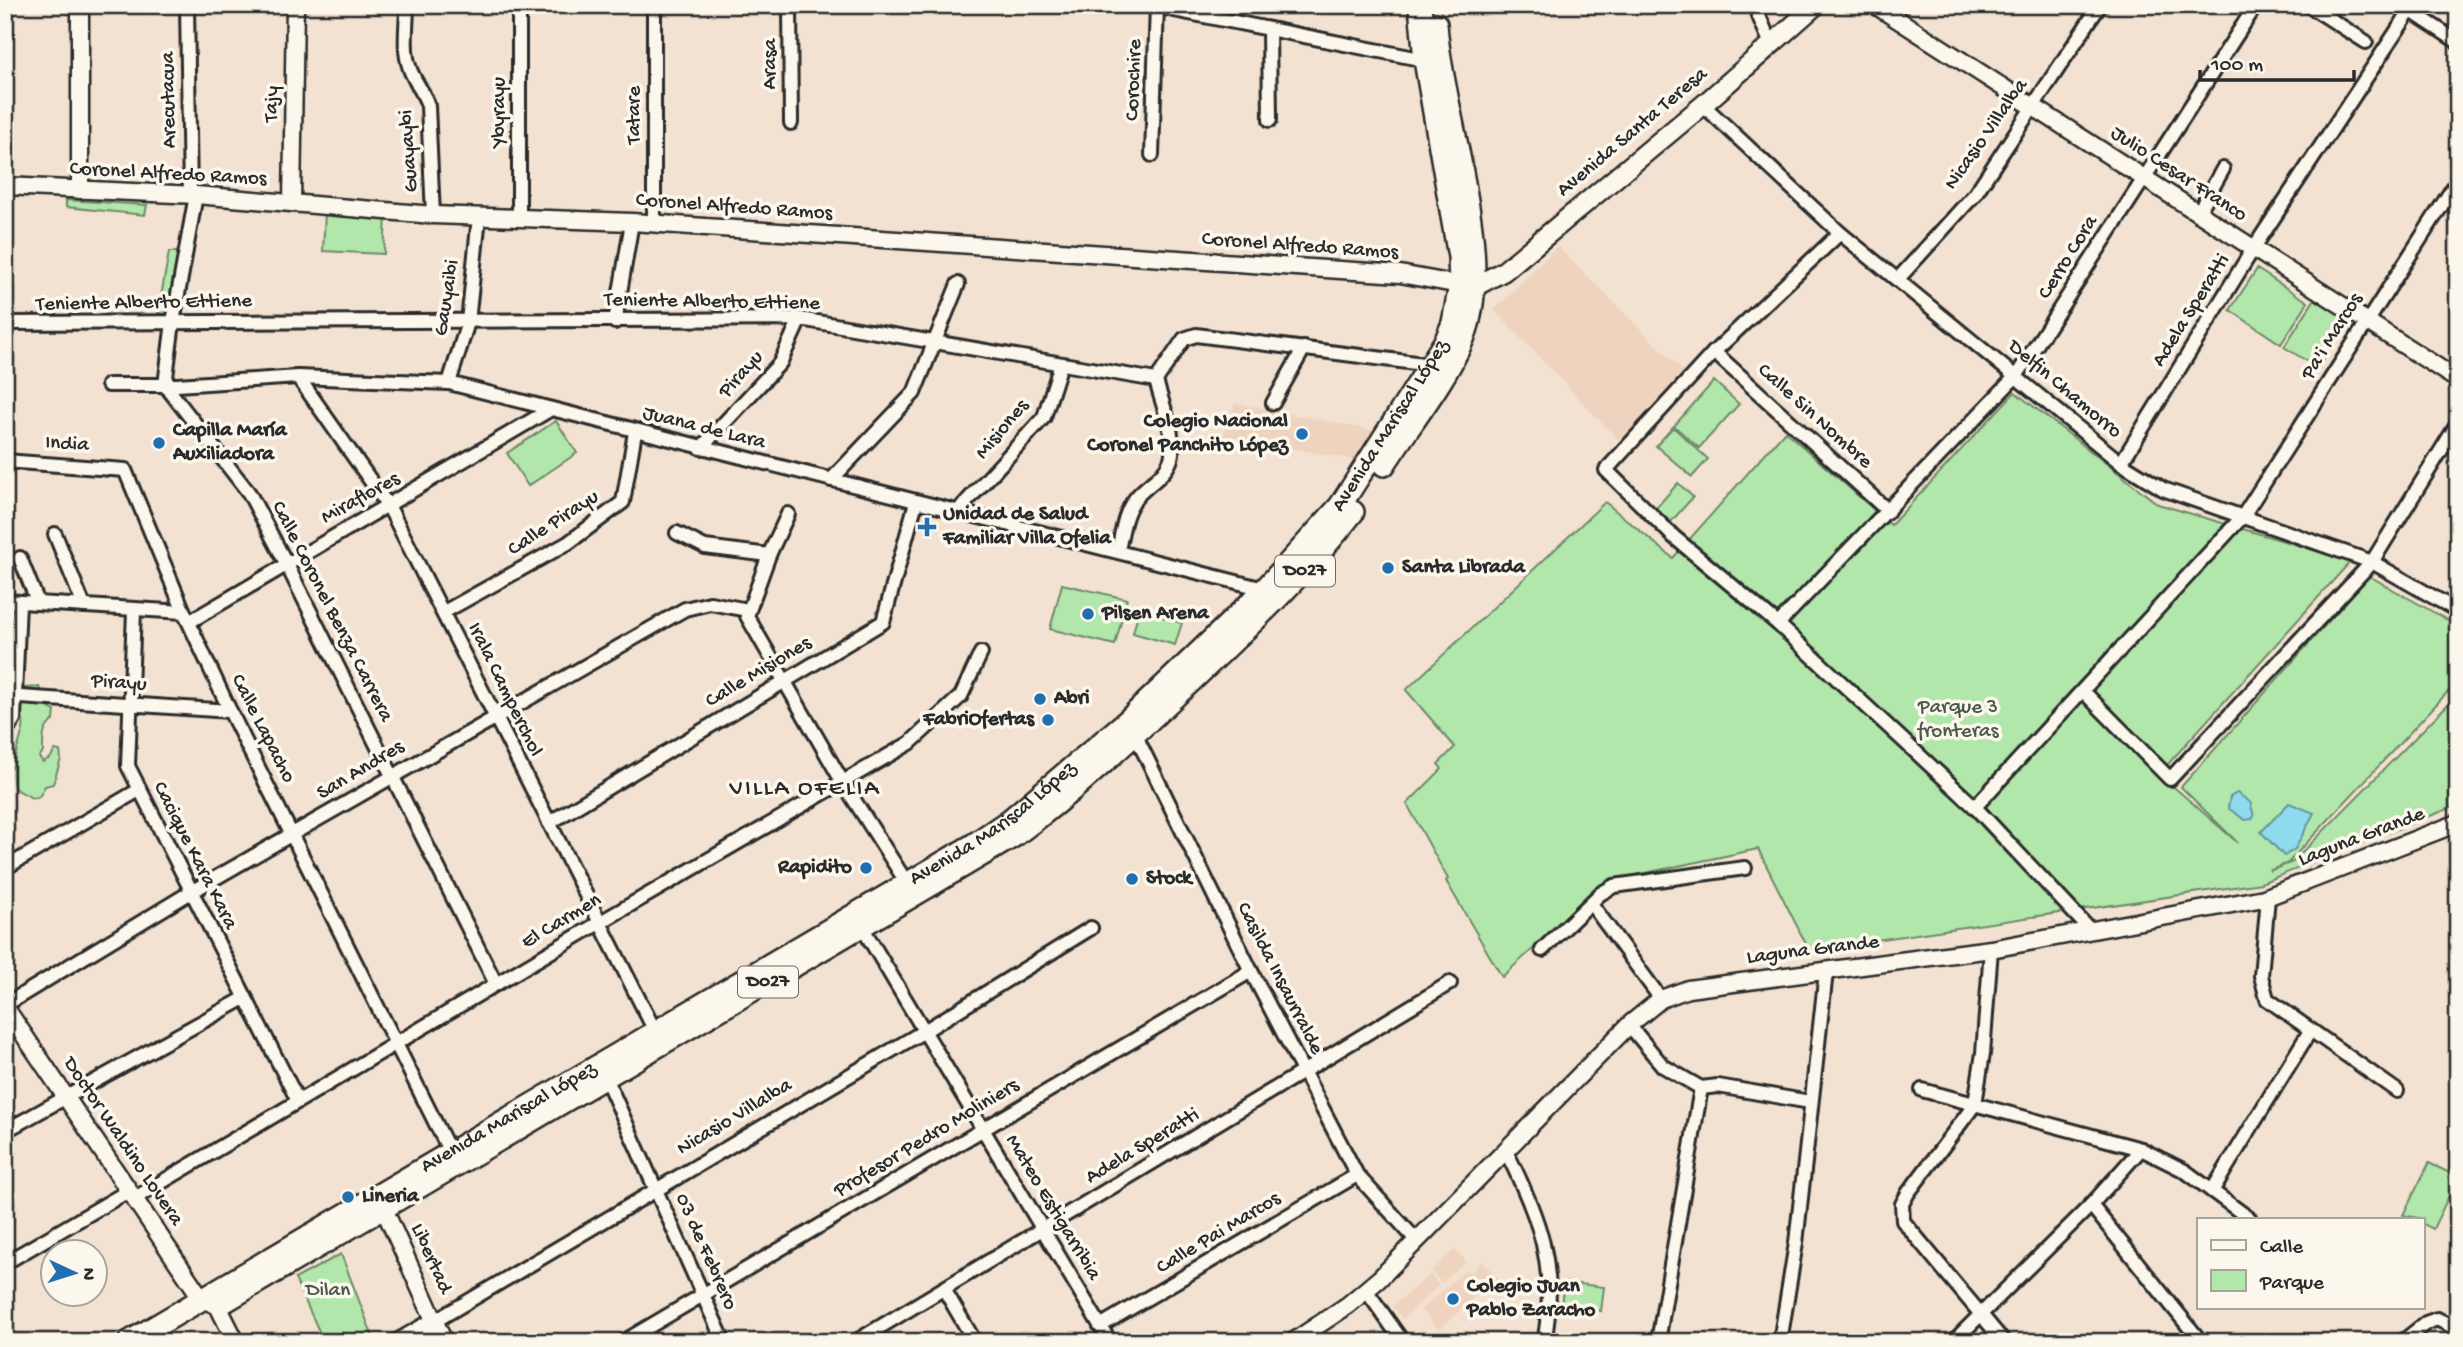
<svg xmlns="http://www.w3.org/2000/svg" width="2463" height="1347" viewBox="0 0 2463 1347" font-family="'Gochi Hand',sans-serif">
  <rect width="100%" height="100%" fill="#f3e2d1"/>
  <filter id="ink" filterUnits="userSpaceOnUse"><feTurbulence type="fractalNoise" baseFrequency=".0143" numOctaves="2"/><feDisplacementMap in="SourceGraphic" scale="14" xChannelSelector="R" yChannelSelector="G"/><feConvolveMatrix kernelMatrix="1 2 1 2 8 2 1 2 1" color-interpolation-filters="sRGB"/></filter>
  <g filter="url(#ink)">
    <!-- built -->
    <g fill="#eed4be">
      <path d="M1557 246 1686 374 1621 443 1494 310Z"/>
      <path d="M1235 403 1382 432 1361 461 1223 436Z"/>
      <path d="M1455 1249 1466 1261 1442 1283 1431 1271Z"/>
      <path d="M1482 1261 1499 1279 1487 1290 1471 1272Z"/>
      <path d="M1466 1269 1484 1288 1439 1330 1421 1310Z"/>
      <path d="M1430 1274 1439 1285 1403 1319 1392 1307Z"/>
    </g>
    <!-- green -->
    <g fill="#b1e7aa" stroke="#6e896a" stroke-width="2">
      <path d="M66 200 147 205 145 215 66 207Z"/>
      <path d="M325 213 386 216 384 254 323 251Z"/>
      <path d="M169 252H179L167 314 158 313Z"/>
      <path d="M2257 269 2308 302 2281 344 2230 310Z"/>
      <path d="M2318 294 2351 315 2318 368 2284 347Z"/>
      <path d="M1714 381 1739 404 1699 448 1674 426Z"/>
      <path d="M2015 392 2158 504 2351 561 2159 774 2238 843 2181 787 2369 576 2458 626V681L2288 863 2269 871 2293 862 2458 694V805L2261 883 1809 950 1758 849 1608 881 1502 977 1446 881 1448 879 1407 804 1442 769 1438 764 1455 747 1406 690 1605 502 1673 558 1785 431 1891 525Z"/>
      <path d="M556 421 577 453 528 486 507 453Z"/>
      <path d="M1673 427 1708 459 1692 477 1656 446Z"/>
      <path d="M1678 483 1693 497 1670 523 1655 509Z"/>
      <path d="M1062 584 1127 599 1115 645 1050 629Z"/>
      <path d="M1139 610 1182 623 1175 645 1133 633Z"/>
      <path d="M39 687 49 708 55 711 54 720C42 728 43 739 43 752L39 757 43 762 51 757 55 750 60 751 61 759 53 784 45 786 39 797 32 798 14 788C9 763 18 751 23 729 25 721 20 710 18 702L24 688Z"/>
      <path d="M2429 1163 2458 1177 2433 1229 2423 1224V1219L2403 1215Z"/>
      <path d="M341 1254 375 1342H324L295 1279Z"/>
      <path d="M1564 1282 1604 1287 1601 1311 1561 1305Z"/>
    </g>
    <!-- water -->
    <g fill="#8edbee" stroke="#6695a0" stroke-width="2">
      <path d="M2237 793 2250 802 2254 816 2252 819 2245 820 2228 808 2230 797Z"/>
      <path d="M2289 803 2314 813 2295 849 2284 856 2261 832Z"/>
    </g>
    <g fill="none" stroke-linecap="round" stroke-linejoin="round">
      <!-- street casing -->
      <g stroke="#2b2b2b" stroke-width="18">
        <g id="street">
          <path d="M187 5 190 195"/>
          <path d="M407 5C407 24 403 48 409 66 413 81 424 91 428 106L433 215"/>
          <path d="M654 5V224"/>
          <path d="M790 5 791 123"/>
          <path d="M1149 5 1425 60"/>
          <path d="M1754 5 1771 44"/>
          <path d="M2308 5 2366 42"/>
          <path d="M2402 5 2458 42"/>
          <path d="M1269 29 1270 120"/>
          <path d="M1703 105 1840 233 2121 463 2163 489 2372 562 2458 611"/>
          <path d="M1152 155 1157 5"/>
          <path d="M196 195 173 322 165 385 249 493 286 563 496 984"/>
          <path d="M2198 213 2223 169"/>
          <path d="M519 219V5"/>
          <path d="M1840 233 1714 352 1606 470 1674 537 1778 624 1975 807 2091 931"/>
          <path d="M1898 279 1975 194 2100 5"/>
          <path d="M615 322 632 222"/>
          <path d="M5 323 800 319 1156 380"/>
          <path d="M1714 352 1888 511"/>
          <path d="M298 377 389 507 655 1031"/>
          <path d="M1156 380 1184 339 1196 335 1431 365"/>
          <path d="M449 383 468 322 479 217"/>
          <path d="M108 385H177L298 377 449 383 1268 590"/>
          <path d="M1273 403 1304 348"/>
          <path d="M701 448 780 363 800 319"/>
          <path d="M5 461 125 470 184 612 230 711 450 1152"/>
          <path d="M2121 463 2253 249 2414 5"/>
          <path d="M831 480 914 393 958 284"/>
          <path d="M957 512 1044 417 1061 364"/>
          <path d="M788 514 769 555 747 616 842 781 910 888"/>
          <path d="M677 533 705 547 769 555"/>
          <path d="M55 534 84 606"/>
          <path d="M1118 550C1122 533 1124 513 1135 499 1145 485 1165 477 1171 459 1177 437 1161 402 1156 380"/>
          <path d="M20 558 38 603"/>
          <path d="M5 601 184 612"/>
          <path d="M134 611 128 766 298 1101"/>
          <path d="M444 612 568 543 623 502 635 432"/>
          <path d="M189 622 551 409"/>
          <path d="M1778 624 2017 375 2256 5"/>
          <path d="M2084 692 2170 779 2372 562 2458 423"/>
          <path d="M5 696 230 711"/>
          <path d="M1133 730 1251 971 1357 1175 1417 1241"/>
          <path d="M5 733 14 719 19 602"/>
          <path d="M1975 807 2243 516 2458 180"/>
          <path d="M549 823 883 622 916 502"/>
          <path d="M5 868 139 790"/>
          <path d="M2268 897 2261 976 2267 999 2397 1091"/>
          <path d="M1592 905 1661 999"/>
          <path d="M858 920 1110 1342"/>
          <path d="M1991 949 1983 1053 1975 1104 1908 1193 1902 1204 1903 1221 2004 1342"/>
          <path d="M1542 950 1600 894 1614 886 1745 868"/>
          <path d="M5 1005 191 892 685 609 710 603 748 610"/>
          <path d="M1629 1025 1663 1066 1701 1088"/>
          <path d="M604 1074 724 1342"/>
          <path d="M1922 1090 2141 1149 2185 1171 2250 1219"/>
          <path d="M5 1131 245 998"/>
          <path d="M1506 1151C1538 1215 1559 1267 1544 1342"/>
          <path d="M2212 1191 2310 1031"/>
          <path d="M135 1198 599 923 910 743 961 696 981 653"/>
          <path d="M2091 1205 2201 1342"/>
          <path d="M5 1263 130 1190"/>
          <path d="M944 1289 975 1342"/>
          <path d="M1366 1290 1403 1342"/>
          <path d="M435 1321 926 1030 1091 928"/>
          <path d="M1100 1326 1357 1175"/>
          <path d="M623 1342 1251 971"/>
          <path d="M855 1342 1450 983"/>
          <path d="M1658 1342 1701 1088 1718 1086 1810 1102"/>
          <path d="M1780 1342 1796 1243 1826 972"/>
          <path d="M1953 1342 2091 1205 2141 1149"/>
          <path d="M2402 1342 2426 1323 2437 1319 2458 1329"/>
        </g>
      </g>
      <!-- secondary casing -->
      <g stroke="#2b2b2b" stroke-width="21">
        <g id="secondary">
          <path d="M1875 5 2458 380"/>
          <path d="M5 186 196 195 433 215 632 222 1400 274 1460 285"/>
          <path d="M80 190V5"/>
          <path d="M292 203 295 5"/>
          <path d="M5 1007 202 1299 218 1306 236 1342"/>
          <path d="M380 1200 444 1342"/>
          <path d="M398 1342 435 1321"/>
          <path d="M1293 1342 1348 1305 1379 1279 1629 1025 1661 999 1688 989 1991 949 2264 898 2458 823"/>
        </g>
      </g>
      <!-- primary casing -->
      <g stroke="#2b2b2b" stroke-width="23">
        <path id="primary" d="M1460 285 1474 287 1504 271 1703 105 1816 5"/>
      </g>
      <!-- highway casing -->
      <g stroke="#2b2b2b" stroke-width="26">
        <g id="highway">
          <path d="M1384 465C1410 424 1444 383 1463 339 1497 258 1442 113 1436 24"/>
          <path d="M222 1303 1014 836C1074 792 1129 740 1183 689 1243 632 1302 578 1353 512"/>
          <path id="s1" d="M129 1342 973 845 1010 820 1127 721 1265 589 1340 506 1446 340 1453 323 1460 285 1459 257 1425 60 1420 5"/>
        </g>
      </g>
      <!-- street -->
      <use href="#street" stroke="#fbf7ec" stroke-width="12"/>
      <!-- secondary -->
      <use href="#secondary" stroke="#fbf7ec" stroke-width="16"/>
      <!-- primary -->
      <use href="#primary" stroke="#fbf7ec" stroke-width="18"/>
      <!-- highway -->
      <use href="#highway" stroke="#fbf7ec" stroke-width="21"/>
    </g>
  </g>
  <!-- markers -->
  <g fill="#1f6fb2" stroke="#fbf7ec" stroke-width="2.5">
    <circle cx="1302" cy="434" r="7"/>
    <circle cx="159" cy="443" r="7"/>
    <path d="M923.5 516.5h7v7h7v7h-7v7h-7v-7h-7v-7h7z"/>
    <circle cx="1388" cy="568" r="7"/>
    <circle cx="1088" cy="614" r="7"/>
    <circle cx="1040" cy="699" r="7"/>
    <circle cx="1048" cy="720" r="7"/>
    <circle cx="866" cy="868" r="7"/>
    <circle cx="1132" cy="879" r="7"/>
    <circle cx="348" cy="1197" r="7"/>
    <circle cx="1453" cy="1299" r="7"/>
  </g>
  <g text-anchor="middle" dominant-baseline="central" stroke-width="7" stroke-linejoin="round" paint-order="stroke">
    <!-- shield labels -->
    <g fill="#fbf7ec" stroke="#696865" stroke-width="2">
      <rect x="1275" y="555.5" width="60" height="31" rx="5"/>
      <rect x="738" y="966.5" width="60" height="31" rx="5"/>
    </g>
    <g font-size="19" font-weight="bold" fill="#2b2b2b">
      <text x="1305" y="571">D027</text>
      <text x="768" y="982">D027</text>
    </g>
    <!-- street labels -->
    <g font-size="21" fill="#2b2b2b" stroke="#fbf7ec">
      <text transform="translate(771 64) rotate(-90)">Arasa</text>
      <text transform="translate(1135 80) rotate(-88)">Corochire</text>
      <text transform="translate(170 100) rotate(-91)">Arecutacua</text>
      <text transform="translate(273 104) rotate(-89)">Tajy</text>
      <text transform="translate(500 112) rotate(-90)">Ybyrayu</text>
      <text transform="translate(635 115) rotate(-90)">Tatare</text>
      <text transform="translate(1633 133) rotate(-40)">Avenida Santa Teresa</text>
      <text transform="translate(1987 135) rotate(-55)">Nicasio Villalba</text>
      <text transform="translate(410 151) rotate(-94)">Guayaybi</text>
      <text transform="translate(168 175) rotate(3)">Coronel Alfredo Ramos</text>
      <text transform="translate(2178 175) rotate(33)">Julio Cesar Franco</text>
      <text transform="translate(734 208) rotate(4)">Coronel Alfredo Ramos</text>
      <text transform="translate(1300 247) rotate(4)">Coronel Alfredo Ramos</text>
      <text transform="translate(2069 258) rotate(-58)">Cerro Cora</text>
      <text transform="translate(448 298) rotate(-81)">Gauyaibi</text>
      <text transform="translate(712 303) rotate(1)">Teniente Alberto Ettiene</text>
      <text transform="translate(144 304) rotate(-1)">Teniente Alberto Ettiene</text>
      <text transform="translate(2192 311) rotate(-58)">Adela Speratti</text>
      <text transform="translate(2333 337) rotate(-58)">Pa'i Marcos</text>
      <text transform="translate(742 375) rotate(-48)">Pirayu</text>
      <text transform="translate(2064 390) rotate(40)">Delfin Chamorro</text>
      <text transform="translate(1814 417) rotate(42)">Calle Sin Nombre</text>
      <text stroke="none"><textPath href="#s1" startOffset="1575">Avenida Mariscal López</textPath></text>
      <text transform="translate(704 429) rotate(14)">Juana de Lara</text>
      <text transform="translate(1003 430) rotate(-50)">Misiones</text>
      <text transform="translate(67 445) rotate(3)">India</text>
      <text transform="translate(361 499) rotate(-29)">Miraflores</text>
      <text transform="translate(554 524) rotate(-33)">Calle Pirayu</text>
      <text transform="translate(331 612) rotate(63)">Calle Coronel Benza Carrera</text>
      <text transform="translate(759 673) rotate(-31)">Calle Misiones</text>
      <text transform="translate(119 684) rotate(4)">Pirayu</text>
      <text transform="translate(504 690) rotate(64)">Irala Camperchol</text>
      <text transform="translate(262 729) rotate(63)">Calle Lapacho</text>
      <text transform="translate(361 771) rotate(-31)">San Andres</text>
      <text stroke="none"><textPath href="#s1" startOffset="1008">Avenida Mariscal López</textPath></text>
      <text transform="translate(2362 838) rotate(-21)">Laguna Grande</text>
      <text transform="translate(194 856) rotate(63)">Cacique Kara Kara</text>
      <text transform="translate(562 922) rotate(-31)">El Carmen</text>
      <text transform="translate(1813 951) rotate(-7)">Laguna Grande</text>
      <text transform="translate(1279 979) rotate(63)">Casilda Insaurralde</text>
      <text stroke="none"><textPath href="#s1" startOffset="441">Avenida Mariscal López</textPath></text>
      <text transform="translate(735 1118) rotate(-31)">Nicasio Villalba</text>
      <text transform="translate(927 1139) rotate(-31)">Profesor Pedro Moliniers</text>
      <text transform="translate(122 1142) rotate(56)">Doctor Waldino Lovera</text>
      <text transform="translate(1143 1147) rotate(-31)">Adela Speratti</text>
      <text transform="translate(1052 1208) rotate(59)">Mateo Estigarribia</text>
      <text transform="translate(1219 1234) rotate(-31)">Calle Pai Marcos</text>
      <text transform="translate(705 1252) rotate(66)">03 de Febrero</text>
      <text transform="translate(430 1259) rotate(66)">Libertad</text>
    </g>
    <!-- poi labels -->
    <g font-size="21" font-weight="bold" fill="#2b2b2b" stroke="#fbf7ec" text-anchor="start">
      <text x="1288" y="422" text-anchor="end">Colegio Nacional<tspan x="1288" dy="24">Coronel Panchito López</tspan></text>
      <text x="173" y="431">Capilla María<tspan x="173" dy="24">Auxiliadora</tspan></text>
      <text x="943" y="515">Unidad de Salud<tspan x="943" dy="24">Familiar Villa Ofelia</tspan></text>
      <text x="1402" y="568">Santa Librada</text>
      <text x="1102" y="614">Pilsen Arena</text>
      <text x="1054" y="699">Abri</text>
      <text x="1034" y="720" text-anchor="end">FabriOfertas</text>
      <text x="852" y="868" text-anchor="end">Rapidito</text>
      <text x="1146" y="879">Stock</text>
      <text x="362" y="1197">Lineria</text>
      <text x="1467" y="1287">Colegio Juan<tspan x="1467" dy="24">Pablo Zaracho</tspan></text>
    </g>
    <!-- park labels -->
    <g font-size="21" fill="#4c5a4b" stroke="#fbf7ec">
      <text x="1958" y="708">Parque 3<tspan x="1958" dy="24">fronteras</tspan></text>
      <text x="328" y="1291">Dilan</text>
    </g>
    <!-- quarter labels -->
    <g font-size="24" letter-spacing="2" fill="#2b2b2b" stroke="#fbf7ec">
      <text x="805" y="789">VILLA OFELIA</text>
    </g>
  </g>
  <!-- margin -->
  <rect width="2463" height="1347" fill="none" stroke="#fbf7ec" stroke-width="28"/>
  <rect x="14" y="14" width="2435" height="1319" fill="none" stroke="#2b2b2b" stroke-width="2.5" filter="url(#ink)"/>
  <!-- legend -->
  <rect x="2197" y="1218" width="228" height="91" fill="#fbf7ec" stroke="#a8a59f" stroke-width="2"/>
  <rect x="2211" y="1240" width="35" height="10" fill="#fbf7ec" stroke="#a8a59f" stroke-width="2"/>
  <text x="2260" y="1252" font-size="21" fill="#2b2b2b">Calle</text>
  <rect x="2211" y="1270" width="35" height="21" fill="#b1e7aa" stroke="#a8a59f" stroke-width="2"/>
  <text x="2260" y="1288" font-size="21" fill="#2b2b2b">Parque</text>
  <!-- north arrow -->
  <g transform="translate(74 1273) rotate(94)"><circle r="33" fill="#fbf7ec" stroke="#a8a59f" stroke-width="2"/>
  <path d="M0-5L12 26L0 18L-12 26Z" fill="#1f6fb2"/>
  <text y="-10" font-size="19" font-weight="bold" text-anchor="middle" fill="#2b2b2b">N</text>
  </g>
  <!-- scale -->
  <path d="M2200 70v10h154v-10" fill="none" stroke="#2b2b2b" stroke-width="3.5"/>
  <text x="2211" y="70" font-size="21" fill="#2b2b2b" stroke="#fbf7ec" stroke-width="5" paint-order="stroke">100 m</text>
</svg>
